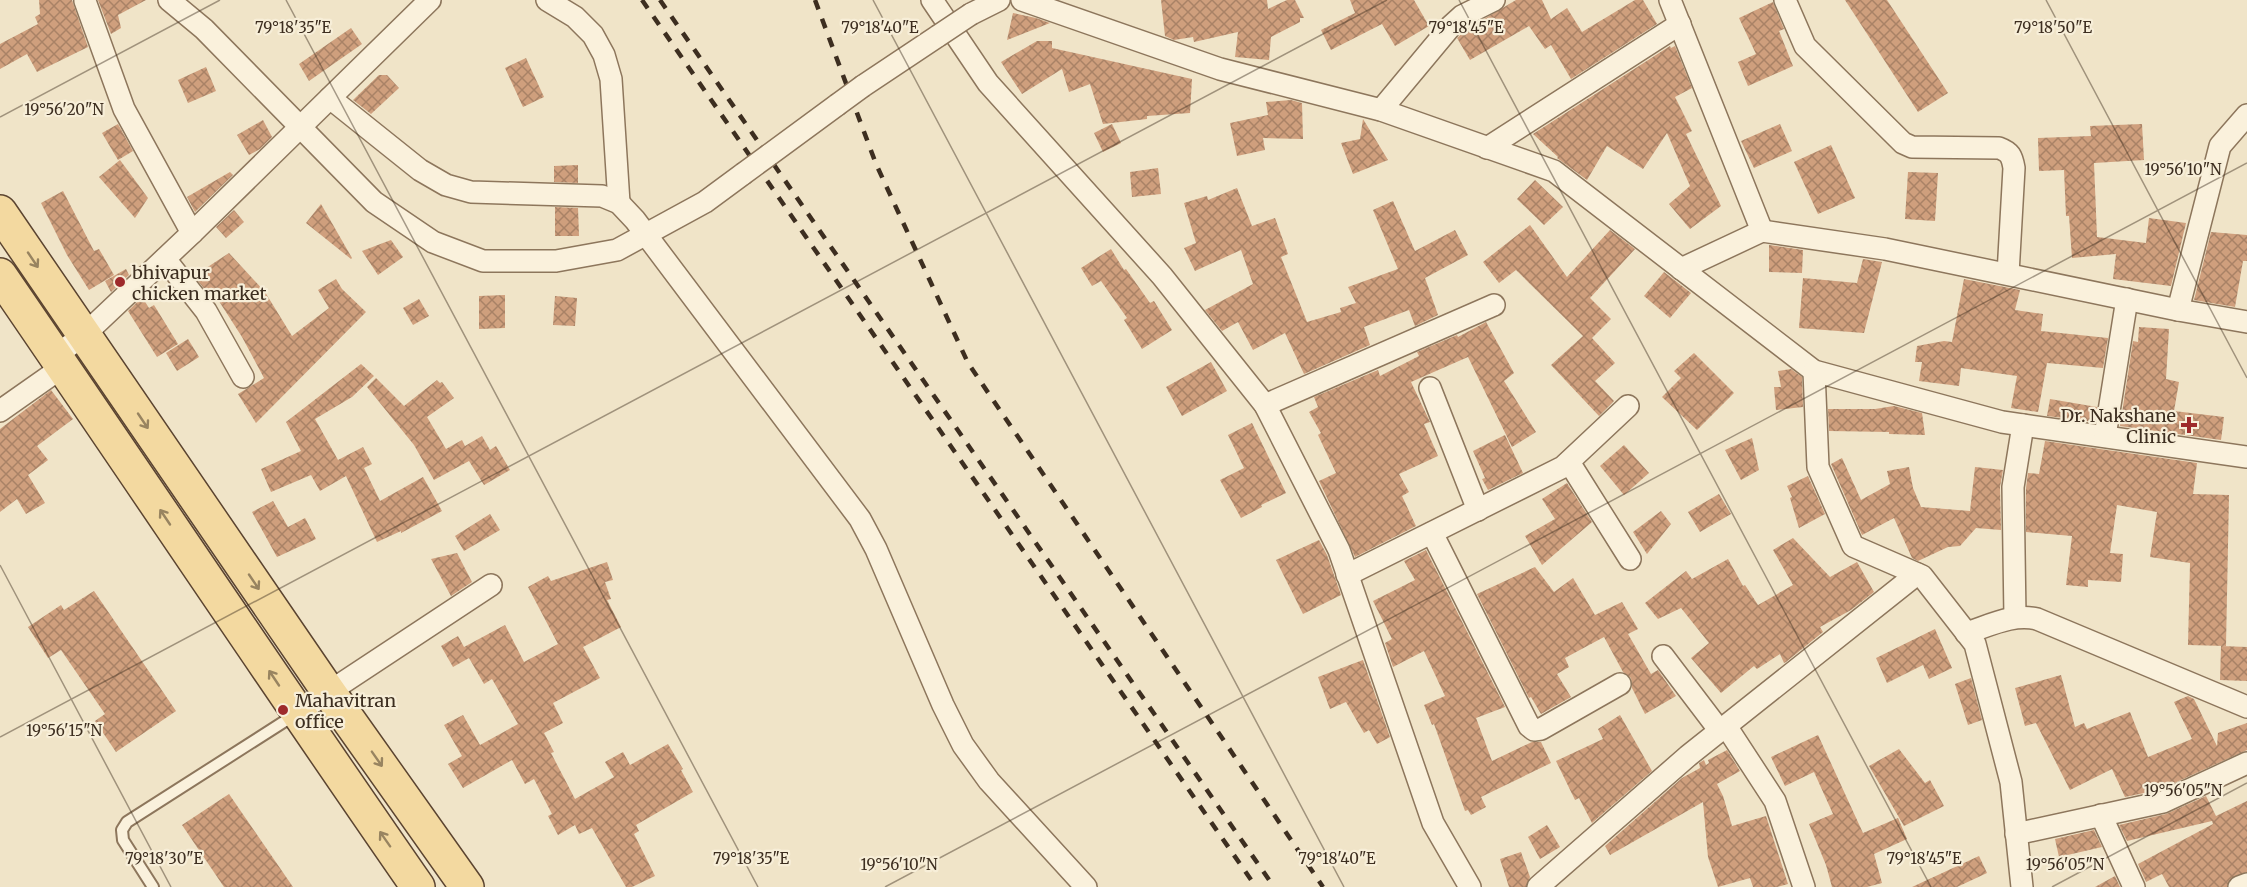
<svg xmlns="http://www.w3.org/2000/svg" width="2247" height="887" viewBox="0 0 2247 887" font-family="Merriweather,serif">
  <defs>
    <pattern id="building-cross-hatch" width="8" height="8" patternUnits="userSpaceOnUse" patternTransform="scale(1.5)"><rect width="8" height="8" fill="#cf9f7d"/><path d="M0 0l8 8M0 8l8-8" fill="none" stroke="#a98266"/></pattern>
  </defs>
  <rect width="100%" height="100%" fill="#f0e4c8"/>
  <!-- building -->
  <g fill="url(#building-cross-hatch)">
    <path d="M39 0H72L88 47 37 72 27 54 0 69V44L38 24 35 17 40 14Z"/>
    <path d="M98 0H146L118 15 121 28 111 34Z"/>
    <path d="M1161 0H1267L1268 9 1287 0H1295L1304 18H1300V22L1271 37 1269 60 1235 57 1238 32 1194 42 1193 37 1174 40 1165 36Z"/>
    <path d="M1350 0H1414L1429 26 1395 46 1382 24 1331 50 1321 30 1355 13Z"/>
    <path d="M1516 0H1542L1551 19 1567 8 1582 32 1635 0H1643L1657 24 1571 79 1551 45 1545 49 1529 26 1470 60 1457 38 1467 29Z"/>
    <path d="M1845 0H1887L1948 93 1918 112Z"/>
    <path d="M1773 2 1784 29 1779 31 1793 66 1748 86 1738 62 1756 54 1739 18Z"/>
    <path d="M1013 13 1036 18 1050 23 1007 40Z"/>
    <path d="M351 28 362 44 309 81 299 64Z"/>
    <path d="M1037 41H1052V48L1192 79 1190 113 1147 116V119L1103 124 1090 84 1069 92 1062 69 1022 94 1001 62Z"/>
    <path d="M1670 46 1671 48 1675 46 1692 88 1675 97 1692 131 1686 134 1721 206 1690 229 1669 204 1690 186 1667 133 1643 169 1607 146 1587 180 1557 158 1558 157 1533 134Z"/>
    <path d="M526 58 544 97 523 107 505 68Z"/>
    <path d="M206 67 216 91 188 103 178 80Z"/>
    <path d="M379 75H387L399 88 371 114 353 100Z"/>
    <path d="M1291 100 1302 103 1303 139 1263 138 1265 150 1237 156 1230 123 1268 115 1266 102Z"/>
    <path d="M1363 119 1388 160 1353 174 1341 143 1360 139Z"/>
    <path d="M263 120 272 137 260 149 249 155 237 135Z"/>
    <path d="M118 124 133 151 118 160 102 133Z"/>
    <path d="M1112 124 1121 143 1103 152 1094 133Z"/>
    <path d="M1780 124 1792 151 1754 168 1741 141Z"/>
    <path d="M2142 124 2144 160 2094 163 2097 237 2146 243 2149 218 2186 223 2171 286 2113 279 2116 254 2072 258 2069 216H2066L2064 170 2039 171 2038 138 2091 136 2090 126Z"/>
    <path d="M1831 145 1855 198 1818 214 1794 162Z"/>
    <path d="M120 160 148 198 135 218 99 177Z"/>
    <path d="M578 165V183L554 182V166Z"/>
    <path d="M1158 168 1161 194 1132 197 1130 172Z"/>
    <path d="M230 172 233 175 195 212 187 197Z"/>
    <path d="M1908 172 1938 173 1935 221 1905 219Z"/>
    <path d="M1535 180 1563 207 1544 225 1517 199Z"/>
    <path d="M1237 188 1252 226 1275 218 1288 254 1281 257 1307 322 1341 312 1340 308 1356 303 1348 287 1398 269 1373 210 1393 201 1415 251 1455 230 1468 255 1425 278 1438 315 1415 326 1409 310 1364 327 1370 345 1304 374 1285 333 1253 350 1238 322 1222 331 1205 310 1253 284 1241 250 1195 271 1184 248 1196 243 1184 203 1207 196 1208 200Z"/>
    <path d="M63 191 94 251 99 249 114 275 89 290 67 255 41 203Z"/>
    <path d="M321 204 352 258 351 259 306 223Z"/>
    <path d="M555 207 578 208 579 236H555Z"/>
    <path d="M234 210 244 222 226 238 216 227Z"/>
    <path d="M1530 225 1567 277 1610 230 1635 249 1590 298 1611 319 1592 338 1615 363 1595 381 1614 401 1599 416 1551 365 1583 336 1516 270 1499 283 1483 262Z"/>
    <path d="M2211 232 2247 235V261H2243L2235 307 2194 300Z"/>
    <path d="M391 240 403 257 378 275 362 251Z"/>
    <path d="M1769 245 1803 250 1802 273 1769 272Z"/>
    <path d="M1111 249 1124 270 1126 269 1150 303 1154 301 1172 330 1142 349 1124 320 1127 318 1101 281 1092 286 1081 268Z"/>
    <path d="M229 253 265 292 292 336 329 308 318 290 336 279 342 289 366 312 256 423 238 394 264 378 242 337 215 295 211 297 194 276Z"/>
    <path d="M1863 259 1882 262 1864 333 1799 328 1803 278 1857 283Z"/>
    <path d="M126 269 129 275 111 292 105 281Z"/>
    <path d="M1664 272 1691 293 1670 318 1644 296Z"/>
    <path d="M1964 279 2020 290 2015 310 2043 314 2041 331 2108 338 2103 368 2047 363 2038 412 2011 408 2017 376 1961 368 1959 386 1919 381 1922 362H1915L1917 346 1944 341 1952 342Z"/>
    <path d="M505 295V328L479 329V296Z"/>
    <path d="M555 296 577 298 575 326 553 325Z"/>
    <path d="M142 297 149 308 154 305 178 344 157 357 128 311Z"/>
    <path d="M419 299 429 316 413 325 403 308Z"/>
    <path d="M1486 322 1514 373 1504 381 1536 432 1512 447 1468 357 1411 382 1430 422 1424 424 1438 456 1399 474 1409 492 1402 496 1416 526 1355 557 1319 481 1336 473 1318 435 1321 433 1309 412 1318 407 1314 397 1378 370 1380 376 1419 356 1417 352 1457 335 1458 337Z"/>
    <path d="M2139 327 2169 329 2166 379 2179 382 2174 411 2224 417 2221 440 2120 426 2133 341 2138 342Z"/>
    <path d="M188 339 199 357 177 371 166 353Z"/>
    <path d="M1694 353 1734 393 1697 430 1662 397 1681 378 1674 371Z"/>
    <path d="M1211 362 1227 391 1182 416 1166 387Z"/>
    <path d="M361 364 374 376 352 397 315 419 338 460 363 447 372 464 364 468 380 501 423 477 442 511 401 533V531L377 542 346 476 320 491 311 475 271 492 261 469 301 451 286 422Z"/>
    <path d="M1791 369 1802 377 1803 407 1776 410 1774 387H1781L1778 371Z"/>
    <path d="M376 378 404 406 437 380 440 383 442 382 454 398 427 417 446 449 462 440 465 446 482 436 490 450 496 446 510 470 484 485 469 461 434 480 414 445 367 387Z"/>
    <path d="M51 390 73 419 37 446 48 460 28 475 45 503 26 514 17 499 0 512V429Z"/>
    <path d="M2050 399 2097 407 2094 422 2047 416Z"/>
    <path d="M1894 406 1922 413 1925 435 1889 434V432L1829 431 1828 409H1875Z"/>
    <path d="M1252 423 1286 493 1261 505 1262 507 1241 518 1220 480 1244 468 1228 435Z"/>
    <path d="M1505 435 1523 473 1488 490 1482 479 1485 478 1473 451Z"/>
    <path d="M1752 438 1759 470 1741 480 1725 450Z"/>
    <path d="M2045 441 2197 463 2193 494 2229 495 2226 646 2188 645 2190 563 2150 557 2157 512 2117 505 2110 553 2123 554 2121 582 2088 580V587L2066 585 2072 536 2026 532V488L2028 473 2039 474Z"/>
    <path d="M1624 445 1649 473 1624 495 1600 466Z"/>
    <path d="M1842 458 1861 500 1890 484 1887 471 1909 467 1913 488 1921 507 1970 511 1975 467 2003 470 2000 487 2001 530 1976 528 1960 546 1948 547 1918 561 1912 558 1894 518 1862 535 1831 464Z"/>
    <path d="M1808 476 1825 514 1799 528 1790 498 1792 497 1787 486Z"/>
    <path d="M1567 483 1592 522 1542 565 1525 536 1555 519 1542 499Z"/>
    <path d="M1719 494 1731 514 1700 532 1688 512Z"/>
    <path d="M273 501 288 527 305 518 316 539 277 557 252 512Z"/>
    <path d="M1661 511 1671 524 1647 554 1633 532Z"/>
    <path d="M490 514 500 530 464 551 455 536Z"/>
    <path d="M1793 538 1830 577 1857 562 1874 592 1851 610 1820 627 1823 632 1786 662 1784 663 1780 654 1757 669 1754 666 1721 693 1691 658 1709 643 1681 608 1658 619 1645 603 1686 571 1692 579 1728 559 1743 586 1745 585 1758 605 1793 585 1773 550Z"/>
    <path d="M1319 540 1327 555 1341 595 1303 614 1276 560Z"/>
    <path d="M1426 550 1505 707 1476 718 1492 761 1532 742H1541L1551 763 1481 797 1486 807 1471 815 1468 810 1465 811 1434 724 1432 725 1424 705 1445 696 1424 651 1393 667 1385 643 1392 639 1373 601 1415 580 1404 561Z"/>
    <path d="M457 553 472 582 451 596 431 559Z"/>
    <path d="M607 562 613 580 605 582 611 599 607 600 621 627 583 647 600 678 553 703 563 723 544 733 554 752 551 753 575 799 614 777 605 762 623 752 630 765 668 744 683 769 681 770 693 792 636 825 639 831 634 834 655 876 632 887H626L592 828 579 834 575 825 558 835 548 816 552 814 534 779 525 784 512 760 463 788 448 764 462 756 444 725 463 715 480 745 518 724 492 679 484 684 469 658 453 667 441 646 458 636 464 647 505 625 524 662 558 644 528 587 548 576 551 581Z"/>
    <path d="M1535 567 1554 592 1573 578 1595 615 1622 602 1638 629 1628 634 1651 674 1658 670 1676 696 1645 714 1632 688 1631 678 1623 672 1604 637 1565 658 1569 667 1557 674 1571 697 1541 714 1531 697 1529 698 1477 594Z"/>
    <path d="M94 591 176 711 116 752 95 721 105 714 61 650 48 658 28 627 61 605 64 610Z"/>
    <path d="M1935 629 1952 668 1929 679 1923 665 1887 683 1876 658Z"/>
    <path d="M2221 646 2247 647V681L2220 680Z"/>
    <path d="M1363 660 1390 737 1377 744 1369 730 1364 733 1346 702 1330 709 1318 677Z"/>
    <path d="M2061 675 2075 727 2084 723 2087 729 2130 712 2148 757 2192 739 2174 702 2188 696 2194 699 2217 746 2218 733 2247 723V750L2159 790 2125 797 2112 769 2070 790 2036 723 2025 726 2015 688Z"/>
    <path d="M1971 678 1982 720 1968 725 1955 684Z"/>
    <path d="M1620 715 1652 771 1592 823 1579 798 1575 800 1556 761 1603 739 1598 729Z"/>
    <path d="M1818 735 1863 833 1898 818 1907 839 1874 854 1882 883 1867 887H1832L1826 865 1809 824 1833 814 1814 772 1785 786 1771 757Z"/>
    <path d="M1899 749 1925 783 1930 780 1944 806 1904 826 1869 766Z"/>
    <path d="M1727 750 1740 771 1717 784 1723 796 1732 826 1766 816 1788 884 1777 887H1753L1750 878 1718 887 1708 857 1703 802 1610 855 1605 846 1682 778 1700 768 1699 763 1704 760 1706 765 1709 763 1708 760Z"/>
    <path d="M229 794 293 887H224L182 825Z"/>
    <path d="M2206 796 2216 816 2247 801V872L2230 879 2227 887H2169L2162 874 2146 882 2138 864 2213 824 2212 821 2127 841 2119 825 2166 814Z"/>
    <path d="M1547 825 1560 847 1540 859 1528 837Z"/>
    <path d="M2094 830 2102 847 2059 857 2055 839Z"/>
    <path d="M1521 852 1530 877 1526 887H1509L1500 859Z"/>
    <path d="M1979 856 1987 873 1957 887H1912Z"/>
    <path d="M2115 876 2120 887H2095Z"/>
  </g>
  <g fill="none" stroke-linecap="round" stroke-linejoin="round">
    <!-- service casing -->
    <g stroke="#8d765c" stroke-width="14">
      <path id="service" d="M153 887 123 840 122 830 127 822 296 714"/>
    </g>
    <!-- minor casing -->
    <g stroke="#8d765c" stroke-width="24">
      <g id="minor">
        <path d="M169 0 204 29 374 202 433 242 483 261H556L617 250 705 202 743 174"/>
        <path d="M547 0 575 17 593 35 604 55 611 79 619 203"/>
        <path d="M932 0 988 83 1162 276 1265 405 1339 550 1433 823 1470 887"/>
        <path d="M1022 0 1220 69 1381 110 1554 171 1814 371 2002 422 2247 457"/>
        <path d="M1670 0 1762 231"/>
        <path d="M1785 0 1805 46 1903 143 1912 147 1999 148C2010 152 2012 156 2014 168L2008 274"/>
        <path d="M85 1 124 109 192 233"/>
        <path d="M971 14 999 0"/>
        <path d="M863 86 938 36"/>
        <path d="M330 98 420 170 446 185 471 192 602 196 619 203 635 220 860 519 876 549 943 705 963 745 989 781 1086 887"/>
        <path d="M1381 110 1451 26 1462 16 1494 0"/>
        <path d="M1487 148 1680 24"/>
        <path d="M769 155 837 105"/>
        <path d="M165 259 206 311 243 377"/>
        <path d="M1681 269 1762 231 1885 249 2178 310 2220 146 2247 115"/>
        <path d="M2178 310 2247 322"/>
        <path d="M55 356 84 335 192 233 430 0"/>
        <path d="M1814 371 1818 467 1853 546 1922 576 1975 644 2011 782 2022 887"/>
        <path d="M1430 388 1478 510"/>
        <path d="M1265 405 1494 305"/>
        <path d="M0 411 64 366"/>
        <path d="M2105 436 2127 299"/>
        <path d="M1569 462 1630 559"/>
        <path d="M1432 533 1529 726 1534 730 1541 729 1620 684"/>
        <path d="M1347 575 1563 467 1628 406"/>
        <path d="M2015 617 2013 487 2023 425"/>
        <path d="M1966 633C1989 626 2013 613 2037 619L2247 707"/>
        <path d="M1663 656 1720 731"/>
        <path d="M297 713 491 585"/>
        <path d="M1726 726 1775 801 1804 887"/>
        <path d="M2101 815 2134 887"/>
        <path d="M2016 834 2163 802 2247 763"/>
        <path d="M1538 887 1688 756 1917 574"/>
        <path d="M2239 887 2247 884"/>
      </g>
    </g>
    <!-- primary casing -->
    <g stroke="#5b4430" stroke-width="36">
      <g id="primary">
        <path d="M0 212 328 691 467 887"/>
        <path d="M0 275C140 479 277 684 418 887"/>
      </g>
    </g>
    <!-- service -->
    <use href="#service" stroke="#faf1dc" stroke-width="10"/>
    <!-- minor -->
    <use href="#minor" stroke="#faf1dc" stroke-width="21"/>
    <!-- primary -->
    <use href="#primary" stroke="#f3d9a0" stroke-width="33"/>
    <!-- rail -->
    <g stroke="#3d2e20" stroke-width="4.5" stroke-dasharray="10 10" stroke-linecap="butt">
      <path d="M642 0 1256 887"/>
      <path d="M660 0 1274 887"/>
      <path d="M815 0 876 164 968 363 1323 887"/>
    </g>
    <!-- minor-bridge casing -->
    <g stroke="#8d765c" stroke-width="24" stroke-linecap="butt">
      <g id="minor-bridge">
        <path d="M938 36 971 14"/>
        <path d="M837 105 863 86"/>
        <path d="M743 174 769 155"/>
      </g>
    </g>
    <!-- minor-bridge -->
    <use href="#minor-bridge" stroke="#faf1dc" stroke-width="21"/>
  </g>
  <!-- one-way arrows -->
  <defs><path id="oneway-shaft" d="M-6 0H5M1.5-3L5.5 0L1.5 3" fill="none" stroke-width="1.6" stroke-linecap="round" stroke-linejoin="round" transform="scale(1.5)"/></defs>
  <g stroke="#988460">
    <use href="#oneway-shaft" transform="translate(33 260) rotate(56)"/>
    <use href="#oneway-shaft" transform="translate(143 421) rotate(56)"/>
    <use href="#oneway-shaft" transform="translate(165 517) rotate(-124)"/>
    <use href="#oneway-shaft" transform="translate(254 582) rotate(56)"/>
    <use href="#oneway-shaft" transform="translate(274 678) rotate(-124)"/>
    <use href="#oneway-shaft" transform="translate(377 759) rotate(55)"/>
    <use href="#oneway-shaft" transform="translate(385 839) rotate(-125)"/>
  </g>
  <!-- ticks -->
  <path fill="none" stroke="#3d2e20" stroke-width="1.5" stroke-opacity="0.45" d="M286 0 758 887M873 0 1344 887M1459 0 1931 887M2046 0 2247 378M0 117 220 0M0 565 171 887M0 737 1387 0M885 887 2247 163M2052 887 2247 783"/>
  <!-- markers -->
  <g fill="#9e2a2b" stroke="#f7eed8" stroke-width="2">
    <circle cx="120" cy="282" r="6"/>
    <path d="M2186 416h6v6h6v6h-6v6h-6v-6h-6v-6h6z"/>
    <circle cx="283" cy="710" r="6"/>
  </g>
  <g text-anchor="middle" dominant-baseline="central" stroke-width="4.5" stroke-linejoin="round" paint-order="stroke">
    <!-- poi labels -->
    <g font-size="18" fill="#3d2e20" stroke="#f7eed8" text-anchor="start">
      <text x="132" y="272">bhivapur<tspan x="132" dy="21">chicken market</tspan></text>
      <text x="2176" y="415" text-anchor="end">Dr. Nakshane<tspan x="2176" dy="21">Clinic</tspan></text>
      <text x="295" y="700">Mahavitran<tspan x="295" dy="21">office</tspan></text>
    </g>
  </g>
  <g font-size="15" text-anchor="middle" fill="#3d2e20" stroke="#f7eed8" stroke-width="4.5" stroke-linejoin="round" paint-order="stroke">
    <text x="293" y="33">79°18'35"E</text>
    <text x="880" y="33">79°18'40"E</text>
    <text x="1466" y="33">79°18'45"E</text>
    <text x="2053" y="33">79°18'50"E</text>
    <text x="64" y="115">19°56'20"N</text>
    <text x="2183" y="175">19°56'10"N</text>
    <text x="64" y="736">19°56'15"N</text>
    <text x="2183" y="796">19°56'05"N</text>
    <text x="164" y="864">79°18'30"E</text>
    <text x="751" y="864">79°18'35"E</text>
    <text x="1337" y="864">79°18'40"E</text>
    <text x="1924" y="864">79°18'45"E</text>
    <text x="899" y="870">19°56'10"N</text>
    <text x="2065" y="870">19°56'05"N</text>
  </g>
</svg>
